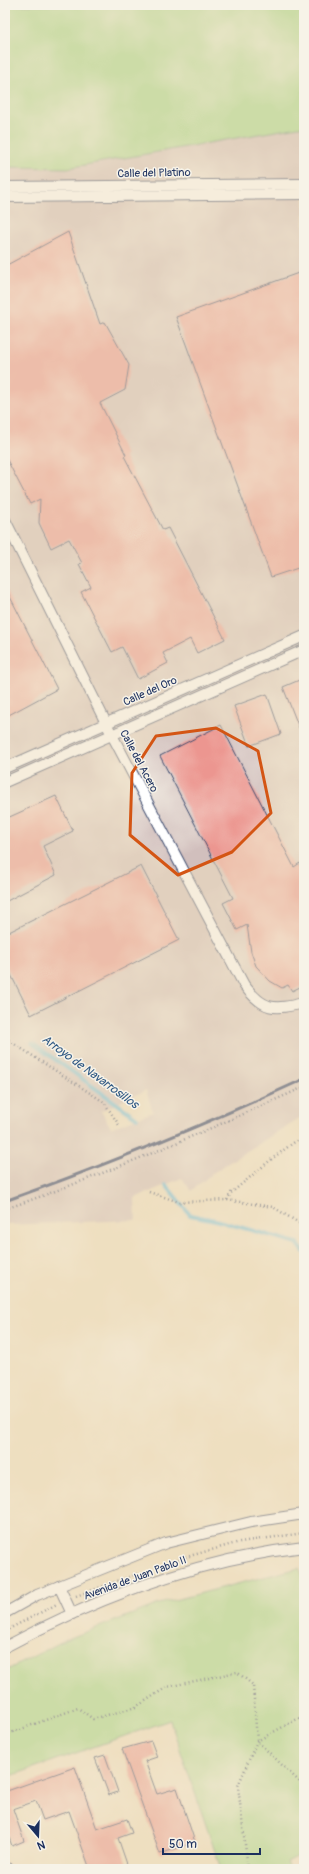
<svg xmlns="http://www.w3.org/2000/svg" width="309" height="1874" viewBox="0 0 309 1874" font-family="Pangolin,sans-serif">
  <rect width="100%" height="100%" fill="#f7f3e8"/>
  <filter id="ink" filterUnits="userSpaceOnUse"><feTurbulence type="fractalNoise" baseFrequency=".025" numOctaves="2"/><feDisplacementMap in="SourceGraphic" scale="8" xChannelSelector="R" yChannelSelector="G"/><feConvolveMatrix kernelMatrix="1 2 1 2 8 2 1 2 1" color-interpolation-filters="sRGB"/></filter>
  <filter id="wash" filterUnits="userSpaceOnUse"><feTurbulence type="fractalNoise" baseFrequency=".012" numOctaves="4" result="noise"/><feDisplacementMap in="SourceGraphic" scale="16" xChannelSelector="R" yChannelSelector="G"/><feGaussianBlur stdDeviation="0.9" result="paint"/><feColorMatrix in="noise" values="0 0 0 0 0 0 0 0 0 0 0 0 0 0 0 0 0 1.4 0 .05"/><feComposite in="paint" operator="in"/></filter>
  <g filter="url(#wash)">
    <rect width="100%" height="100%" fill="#eedfc0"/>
    <!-- industrial -->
    <path fill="#d1bfbd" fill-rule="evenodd" d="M304 90V1115L214 1172 191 1191 182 1178 135 1198 136 1220 5 1225V121ZM146 1090 153 1112 111 1128 101 1111Z"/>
    <!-- green -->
    <g fill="#a3d98a" stroke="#5f8474">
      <path d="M5 5H304V126L68 168 5 167Z"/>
      <path d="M299 1568 304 1578V1853L287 1862 290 1869H221L170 1720 5 1778V1671L65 1640 159 1604Z"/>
    </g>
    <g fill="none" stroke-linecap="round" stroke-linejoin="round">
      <!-- stream -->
      <g stroke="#61bbde" stroke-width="4">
        <path d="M32 1043 137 1118"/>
        <path d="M166 1185 190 1215 215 1220 297 1243 304 1252"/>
      </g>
    </g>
    <g id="blocks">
      <!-- building -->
      <g fill="#ec9690">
        <path d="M68 232 100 324 105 322 129 365 125 390 100 403 126 455 124 456 163 530 168 528 225 639 197 653 190 639 163 653 168 663 138 679 122 647 112 652 81 592 91 587 79 564 82 563 69 539 51 548 39 523 40 499 30 504 5 456V266Z"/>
        <path d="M304 271V566L271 577 176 317Z"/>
        <path d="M5 587 57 689 5 717Z"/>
        <path d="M304 678V738H303L283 687Z"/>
        <path d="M267 694 281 734 249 746 234 706Z"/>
        <path d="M221 725 294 867 300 863 304 871V985L292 991 288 985 282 988 270 981 256 966 251 952 247 925 237 930 223 903 233 898 160 756Z"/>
        <path d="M56 796 73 831 43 846 56 875 5 902V819Z"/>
        <path d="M141 866 179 940 31 1015 5 963V934Z"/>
        <path d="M151 1741 157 1757 145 1761 157 1794 177 1788 195 1842 160 1854 122 1749Z"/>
        <path d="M105 1755 118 1792 109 1795 95 1758Z"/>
        <path d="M75 1767 97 1829 127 1819 132 1833 118 1838 128 1867 122 1869H90L69 1811 43 1820 36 1801 13 1809 24 1841 12 1846 7 1832 5 1833V1790L7 1791Z"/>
      </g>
    </g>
  </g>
  <g filter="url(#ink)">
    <use href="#blocks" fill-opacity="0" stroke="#3b496d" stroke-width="1"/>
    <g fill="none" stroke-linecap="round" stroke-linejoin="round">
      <!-- street casing -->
      <g stroke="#3b496d" stroke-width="12">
        <g id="street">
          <path d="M5 187 304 184"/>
          <path d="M5 197 304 194"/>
          <path d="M5 520 112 735 244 985C264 1011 273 1010 304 1003"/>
          <path d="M5 768 304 636"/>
          <path d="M5 782 304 650"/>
          <path d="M59 1586 72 1614"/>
          <path d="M5 1613 37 1595 166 1543 251 1522 304 1514"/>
          <path d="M5 1647C98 1597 199 1559 304 1547"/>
          <path d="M5 1868 10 1869"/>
        </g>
      </g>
      <!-- path -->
      <g stroke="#3b496d" stroke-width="2.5" stroke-dasharray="1 3" stroke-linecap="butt">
        <path d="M5 1038 104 1102 119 1125"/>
        <path d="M149 1192 179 1202 227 1200 273 1207 304 1226"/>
        <path d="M227 1200 231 1193 273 1158 304 1135"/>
        <path d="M5 1209C107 1174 206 1131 304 1087"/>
        <path d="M159 1567 193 1555 240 1542 304 1533"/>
        <path d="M76 1596 137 1574"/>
        <path d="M5 1631 57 1604"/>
        <path d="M5 1735 78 1708 93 1719 136 1707 167 1687 237 1672 253 1685 257 1741 304 1786"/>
        <path d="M248 1869 238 1786 257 1741 301 1717H304"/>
      </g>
      <!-- street -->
      <use href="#street" stroke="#fff" stroke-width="10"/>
      <!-- rail -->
      <path stroke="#1b2f5e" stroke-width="3" d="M5 1201C107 1165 206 1124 304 1079"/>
    </g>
  </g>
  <!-- marked area -->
  <path d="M0 0H309V1874H0ZM216 728 258 751 271 813 232 852 178 875 130 835 132 773 156 736Z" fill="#eedfc0" fill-opacity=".55" fill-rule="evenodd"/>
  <path fill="none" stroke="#d45514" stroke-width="3" stroke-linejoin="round" d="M216 728 258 751 271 813 232 852 178 875 130 835 132 773 156 736Z"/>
  <g text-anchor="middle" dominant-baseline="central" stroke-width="3" stroke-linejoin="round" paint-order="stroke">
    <!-- street labels -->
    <g font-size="11" fill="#1b2f5e" stroke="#f7f3e8">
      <text transform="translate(154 173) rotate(-1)">Calle del Platino</text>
      <text transform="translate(150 691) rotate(-24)">Calle del Oro</text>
      <text transform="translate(139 761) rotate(62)">Calle del Acero</text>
      <text transform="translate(135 1578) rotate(-20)">Avenida de Juan Pablo II</text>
    </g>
    <!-- water labels -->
    <g font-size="12" font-style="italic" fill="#305984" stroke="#f7f3e8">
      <text transform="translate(90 1072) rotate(36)">Arroyo de Navarrosillos</text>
    </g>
  </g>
  <!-- margin -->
  <rect width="309" height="1874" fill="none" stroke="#f7f3e8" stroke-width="20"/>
  <!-- north arrow -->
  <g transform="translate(38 1836) rotate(161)" stroke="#f7f3e8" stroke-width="3" paint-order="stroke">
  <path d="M0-3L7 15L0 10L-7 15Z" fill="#1b2f5e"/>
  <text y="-6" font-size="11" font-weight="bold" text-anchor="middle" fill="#1b2f5e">N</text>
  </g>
  <!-- scale -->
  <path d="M163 1848v6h97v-6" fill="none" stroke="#1b2f5e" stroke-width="2"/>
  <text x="169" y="1848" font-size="12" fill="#1b2f5e" stroke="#f7f3e8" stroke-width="3" paint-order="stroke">50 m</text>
</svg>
